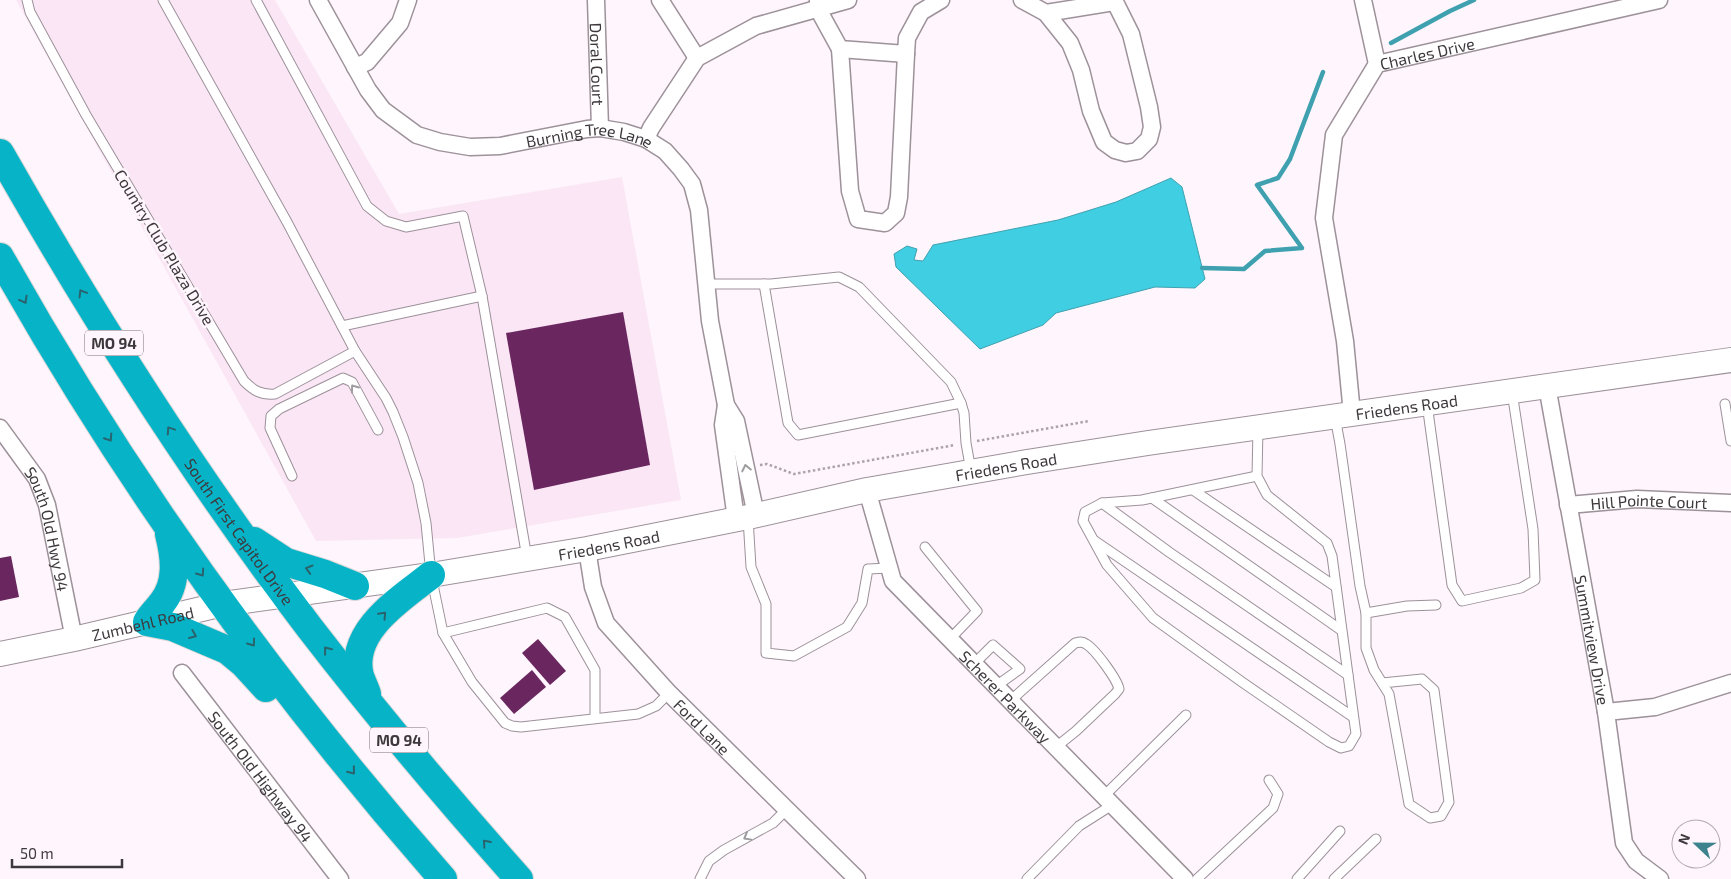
<svg xmlns="http://www.w3.org/2000/svg" width="1731" height="879" viewBox="0 0 1731 879" font-family="'Exo 2',sans-serif">
  <rect width="100%" height="100%" fill="#fef6fc"/>
  <!-- built -->
  <path fill="#fae6f5" d="M16 0H275L399 214 622 177 681 500 457 538 316 541Z"/>
  <!-- water -->
  <path fill="#40cee2" stroke="#3fa1b0" d="M1171 178 1182 187 1205 279 1195 288 1155 287 1056 313 1043 325 980 349 896 267 894 254 907 246 917 249 914 260 923 261 933 245 1058 220 1116 202Z"/>
  <g fill="none" stroke-linecap="round" stroke-linejoin="round">
    <!-- stream -->
    <g stroke="#3fa1b0" stroke-width="4.5">
      <path d="M1391 43 1450 11 1474 0"/>
      <path d="M1202 268 1244 269 1265 251 1302 248 1257 185 1278 178 1290 159 1323 72"/>
    </g>
  </g>
  <!-- building -->
  <g fill="#6a275f">
    <path d="M623 312 650 465 534 490 506 333Z"/>
    <path d="M11 556 19 597 0 601V558Z"/>
    <path d="M538 639 566 671 550 685 522 653Z"/>
    <path d="M532 670 546 687 514 714 500 698Z"/>
  </g>
  <g fill="none" stroke-linecap="round" stroke-linejoin="round">
    <!-- lane casing -->
    <g stroke="#9d919a" stroke-width="11">
      <g id="lane">
        <path d="M27 0 30 12 86 115 244 381C254 391 261 395 275 394L355 351"/>
        <path d="M163 0 287 222 355 351 386 398 393 412 403 437 418 483 426 523 431 575 443 633 472 682 505 723 512 726 521 727 638 714 656 706 669 693"/>
        <path d="M256 0 367 206 386 221 406 227 463 216 482 296 342 326"/>
        <path d="M706 284H771L839 277 859 287 951 382 961 403 964 413 966 443 971 471"/>
        <path d="M764 284 788 423 798 435 961 403"/>
        <path d="M482 296 527 558"/>
        <path d="M1427 404 1452 585 1462 601 1521 588 1535 580 1533 529 1512 392"/>
        <path d="M1725 404 1731 441"/>
        <path d="M1335 417 1340 444 1360 586 1366 613 1407 606 1436 605"/>
        <path d="M292 476 270 428 271 416 279 409 343 378 352 382 378 430"/>
        <path d="M1257 476 1267 495 1327 543 1332 556 1356 734 1349 746 1341 748 1329 742 1242 682 1153 618 1107 565 1083 521 1085 512 1102 503 1142 500 1257 476 1258 428"/>
        <path d="M1193 490 1336 587"/>
        <path d="M1152 498 1341 630"/>
        <path d="M1102 503 1169 552 1348 675"/>
        <path d="M748 518 751 567 766 604V653L794 656 847 627 862 603 868 569 890 568"/>
        <path d="M1095 541 1353 717"/>
        <path d="M925 547 977 611 950 639"/>
        <path d="M1366 613V648L1374 670 1389 694 1409 804 1430 818 1441 816 1449 802 1434 690 1422 679 1382 683"/>
        <path d="M443 633 547 608 565 617 595 670V718"/>
        <path d="M974 664 993 645 1020 669 996 686"/>
        <path d="M1010 701 1075 643C1079 642 1082 641 1086 644 1095 649 1117 679 1119 689L1115 694 1076 731 1056 747"/>
        <path d="M1104 796 1186 715"/>
        <path d="M700 879 709 861 724 850 773 823 787 809"/>
        <path d="M1027 879 1079 826 1112 805"/>
        <path d="M1197 879 1273 808 1278 794 1269 780"/>
        <path d="M1297 879 1340 831"/>
        <path d="M1334 879 1376 839"/>
      </g>
    </g>
    <!-- street casing -->
    <g stroke="#9d919a" stroke-width="19">
      <g id="street">
        <path id="s1" d="M318 0 368 90 383 110 417 135 440 142 470 147 500 146 587 129 600 128 624 132 646 139 665 151 681 169 692 184 699 210 710 321 726 405 723 425 736 519"/>
        <path id="s2" d="M596 0 600 128"/>
        <path d="M660 0 697 58"/>
        <path d="M818 0V9L840 49 906 54 907 38 921 12 941 0"/>
        <path d="M1022 0 1046 13 1114 2"/>
        <path d="M1363 0 1377 64"/>
        <path d="M1046 13 1070 43 1081 70 1091 111 1104 142 1115 150 1126 153 1137 151 1149 139 1152 127 1149 107 1131 34 1114 0"/>
        <path d="M840 49 850 191 858 219 885 223 896 213 899 197 906 54"/>
        <path d="M355 67 367 62 400 23 408 0"/>
        <path d="M646 139 651 128 697 58 756 26 848 0"/>
        <path id="s3" d="M1547 386 1606 712 1624 843 1636 861 1660 879"/>
        <path d="M726 405 736 421 756 515"/>
        <path id="s4" d="M1352 414 1345 341 1324 218 1334 135 1377 64 1659 0"/>
        <path id="s5" d="M0 428 37 479 47 505 74 639"/>
        <path id="s6" d="M867 490 893 581 1185 879"/>
        <path id="s7" d="M1568 505 1637 499 1731 503"/>
        <path id="s8" d="M587 549 593 587 606 623 669 693 857 879"/>
        <path id="s9" d="M182 673 340 879"/>
        <path d="M1606 712 1655 707 1731 683"/>
      </g>
    </g>
    <!-- secondary casing -->
    <g stroke="#9d919a" stroke-width="26">
      <g id="secondary">
        <path id="s10" d="M0 654 74 639 223 604 431 575 587 549 748 517 867 490 1027 462 1148 443 1731 360"/>
      </g>
    </g>
    <!-- highway casing -->
    <g stroke="#d8d7d8" stroke-width="30">
      <g id="highway">
        <path id="s11" d="M0 153C93 317 195 477 309 627 376 714 446 797 519 879"/>
        <path d="M0 257C125 480 275 688 443 879"/>
        <path d="M169 534C175 558 178 583 162 603 157 610 151 615 147 622L173 627 227 650 244 664 266 688"/>
        <path d="M254 541 286 562 325 574 355 586"/>
        <path d="M367 694C365 688 362 682 360 676 348 631 402 598 431 575"/>
      </g>
    </g>
    <!-- path -->
    <g stroke="#aaa3a8" stroke-width="2.5" stroke-dasharray="2.5 2.5" stroke-linecap="butt">
      <path d="M977 441 1089 421"/>
      <path d="M760 465 767 464 794 474 955 445"/>
    </g>
    <!-- lane -->
    <use href="#lane" stroke="#fff" stroke-width="9"/>
    <!-- street -->
    <use href="#street" stroke="#fff" stroke-width="16"/>
    <!-- secondary -->
    <use href="#secondary" stroke="#fff" stroke-width="24"/>
    <!-- highway -->
    <use href="#highway" stroke="#07b4c7" stroke-width="28"/>
  </g>
  <!-- one-way arrows -->
  <defs><path id="oneway-chevron" d="M-2-3.5L2.5 0L-2 3.5" fill="none" stroke-width="1.6" stroke-linecap="round" stroke-linejoin="round" transform="scale(1.25)"/></defs>
  <g stroke="#2a636d">
    <use href="#oneway-chevron" transform="translate(82 293) rotate(-121)"/>
    <use href="#oneway-chevron" transform="translate(24 300) rotate(61)"/>
    <use href="#oneway-chevron" transform="translate(170 430) rotate(-124)"/>
    <use href="#oneway-chevron" transform="translate(109 438) rotate(57)"/>
    <use href="#oneway-chevron" transform="translate(309 569) rotate(-164)"/>
    <use href="#oneway-chevron" transform="translate(201 573) rotate(55)"/>
    <use href="#oneway-chevron" transform="translate(383 615) rotate(-47)"/>
    <use href="#oneway-chevron" transform="translate(193 635) rotate(23)"/>
    <use href="#oneway-chevron" transform="translate(252 643) rotate(54)"/>
    <use href="#oneway-chevron" transform="translate(327 650) rotate(-128)"/>
    <use href="#oneway-chevron" transform="translate(352 771) rotate(51)"/>
    <use href="#oneway-chevron" transform="translate(486 843) rotate(-132)"/>
  </g>
  <g stroke="#9e9c9e">
    <use href="#oneway-chevron" transform="translate(354 388) rotate(-126)"/>
    <use href="#oneway-chevron" transform="translate(746 468) rotate(-102)"/>
    <use href="#oneway-chevron" transform="translate(747 837) rotate(151)"/>
  </g>
  <g text-anchor="middle" dominant-baseline="central" stroke-width="5" stroke-linejoin="round" paint-order="stroke">
    <!-- shield labels -->
    <g fill="#fef6fc" stroke="#777176" stroke-width="1">
      <rect x="85" y="330.5" width="58" height="25" rx="4"/>
      <rect x="370" y="727.5" width="58" height="25" rx="4"/>
    </g>
    <g font-size="15" font-weight="bold" fill="#3d383c">
      <text x="114" y="343">MO 94</text>
      <text x="399" y="740">MO 94</text>
    </g>
    <!-- street labels -->
    <g font-size="16" fill="#3d383c" stroke="#fef6fc">
      <text stroke="none"><textPath href="#s4" startOffset="416">Charles Drive</textPath></text>
      <text stroke="none"><textPath href="#s2" startOffset="64">Doral Court</textPath></text>
      <text stroke="none"><textPath href="#s1" startOffset="346">Burning Tree Lane</textPath></text>
      <text transform="translate(165 247) rotate(59)">Country Club Plaza Drive</text>
      <text stroke="none"><textPath href="#s10" startOffset="1429">Friedens Road</textPath></text>
      <text stroke="none"><textPath href="#s10" startOffset="1024">Friedens Road</textPath></text>
      <text stroke="none"><textPath href="#s7" startOffset="81">Hill Pointe Court</textPath></text>
      <text stroke="none"><textPath href="#s5" startOffset="114">South Old Hwy 94</textPath></text>
      <text stroke="none"><textPath href="#s11" startOffset="448">South First Capitol Drive</textPath></text>
      <text stroke="none"><textPath href="#s10" startOffset="619">Friedens Road</textPath></text>
      <text stroke="none"><textPath href="#s10" startOffset="146">Zumbehl Road</textPath></text>
      <text stroke="none"><textPath href="#s3" startOffset="258">Summitview Drive</textPath></text>
      <text stroke="none"><textPath href="#s6" startOffset="256">Scherer Parkway</textPath></text>
      <text stroke="none"><textPath href="#s8" startOffset="218">Ford Lane</textPath></text>
      <text stroke="none"><textPath href="#s9" startOffset="130">South Old Highway 94</textPath></text>
    </g>
  </g>
  <!-- north arrow -->
  <g transform="translate(1696 844) rotate(292)"><circle r="24" fill="#fef6fc" stroke="#b1aaaf"/>
  <path d="M0-4L9 19L0 12L-9 19Z" fill="#3d838e"/>
  <text y="-8" font-size="14" font-weight="bold" text-anchor="middle" fill="#3d383c">N</text>
  </g>
  <!-- scale -->
  <path d="M12 859v8h110v-8" fill="none" stroke="#3d383c" stroke-width="2.5"/>
  <text x="20" y="859" font-size="15" fill="#3d383c" stroke="#fef6fc" stroke-width="4" paint-order="stroke">50 m</text>
</svg>
